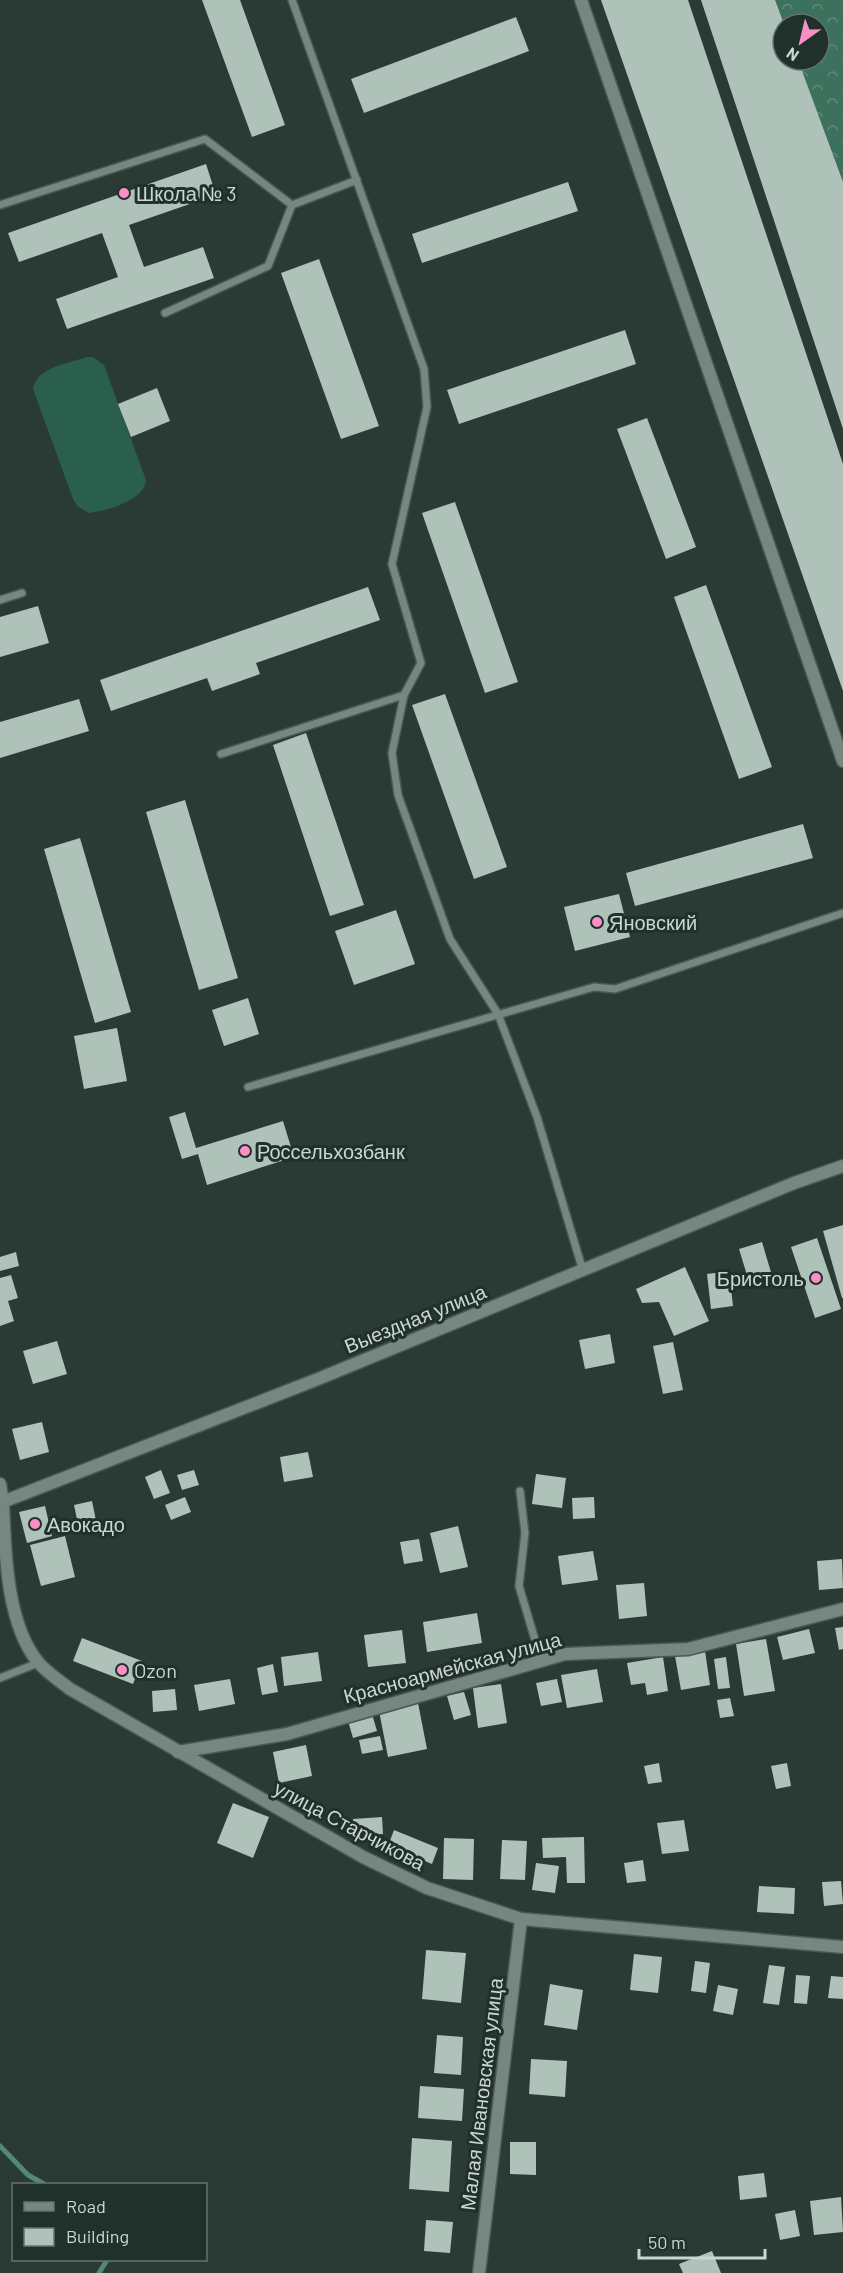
<svg xmlns="http://www.w3.org/2000/svg" width="843" height="2273" viewBox="0 0 843 2273" font-family="Barlow,sans-serif">
  <defs>
    <pattern id="forest-crowns" width="20" height="18" patternUnits="userSpaceOnUse" patternTransform="scale(1.5)"><rect width="20" height="18" fill="#3c715d"/><path d="M2 6a3 3 0 1 1 6 0M12 15a3 3 0 1 1 6 0" fill="none" stroke="#608b7b"/></pattern>
  </defs>
  <rect width="100%" height="100%" fill="#2a3a34"/>
  <!-- forest -->
  <path fill="url(#forest-crowns)" d="M774 0H843V218L792 60H819V24H783Z"/>
  <!-- garden -->
  <path fill="#2a5f4d" d="M87 357H93L104 365 146 480C145 500 107 511 89 513L77 506 73 499 33 389C36 367 70 363 87 357Z"/>
  <g fill="none" stroke-linecap="round" stroke-linejoin="round">
    <!-- stream -->
    <g stroke="#528874" stroke-width="5">
      <path d="M0 2146 28 2175 44 2184"/>
      <path d="M99 2273 107 2260"/>
    </g>
  </g>
  <!-- building -->
  <g fill="#afc2ba">
    <path d="M202 0H240L285 125 252 137Z"/>
    <path d="M601 0H688L843 464V691Z"/>
    <path d="M701 0H775L784 24 783 60H798L843 182V429Z"/>
    <path d="M516 17 529 51 364 113 351 79Z"/>
    <path d="M206 164 216 195 129 225 144 267 203 247 214 278 67 329 56 299 118 277 102 233 19 262 8 233Z"/>
    <path d="M568 182 578 211 422 263 412 234Z"/>
    <path d="M319 259 379 426 341 439 281 273Z"/>
    <path d="M625 330 636 364 459 424 447 390Z"/>
    <path d="M157 388 170 421 131 437 118 404Z"/>
    <path d="M647 418 696 547 666 559 617 429Z"/>
    <path d="M455 502 518 682 485 693 422 513Z"/>
    <path d="M706 585 772 767 739 779 674 597Z"/>
    <path d="M368 587 380 620 256 663 260 674 212 691 207 678 111 711 100 680Z"/>
    <path d="M38 606 49 643 0 657V617Z"/>
    <path d="M445 694 507 867 474 879 412 705Z"/>
    <path d="M79 699 89 731 0 758V722Z"/>
    <path d="M306 733 364 905 330 916 273 745Z"/>
    <path d="M185 800 238 978 199 990 146 812Z"/>
    <path d="M803 824 813 858 635 906 626 873Z"/>
    <path d="M80 838 131 1012 95 1023 44 849Z"/>
    <path d="M619 894 630 937 575 951 564 907Z"/>
    <path d="M396 910 415 964 354 985 335 931Z"/>
    <path d="M248 998 259 1034 224 1046 212 1010Z"/>
    <path d="M117 1028 127 1081 84 1089 74 1036Z"/>
    <path d="M185 1112 196 1148 283 1121 294 1157 207 1185 198 1154 182 1159 169 1117Z"/>
    <path d="M843 1225V1298H842L823 1231Z"/>
    <path d="M817 1238 841 1309 815 1318 791 1247Z"/>
    <path d="M762 1242 773 1279 750 1285 739 1249Z"/>
    <path d="M16 1252 19 1266 0 1271V1257Z"/>
    <path d="M685 1267 709 1321 674 1336 659 1302 642 1303 636 1289Z"/>
    <path d="M729 1271 733 1306 711 1309 707 1274Z"/>
    <path d="M11 1275 18 1298 8 1301 14 1321 0 1326V1278Z"/>
    <path d="M610 1334 615 1363 585 1369 579 1340Z"/>
    <path d="M57 1341 67 1374 33 1384 23 1351Z"/>
    <path d="M673 1342 683 1390 663 1394 653 1346Z"/>
    <path d="M42 1422 49 1452 20 1460 12 1429Z"/>
    <path d="M308 1452 313 1477 284 1482 280 1457Z"/>
    <path d="M161 1470 170 1493 154 1499 145 1477Z"/>
    <path d="M194 1470 199 1485 182 1490 177 1475Z"/>
    <path d="M536 1474 566 1478 562 1508 532 1504Z"/>
    <path d="M185 1497 191 1512 171 1520 165 1505Z"/>
    <path d="M594 1497 595 1518 573 1519 572 1498Z"/>
    <path d="M92 1501 98 1530 80 1534 74 1505Z"/>
    <path d="M45 1506 52 1536 27 1543 19 1512Z"/>
    <path d="M458 1526 468 1567 440 1573 430 1533Z"/>
    <path d="M65 1536 75 1577 41 1586 30 1545Z"/>
    <path d="M419 1539 423 1561 404 1564 400 1542Z"/>
    <path d="M593 1551 598 1580 562 1585 558 1556Z"/>
    <path d="M842 1559 843 1588 819 1590 817 1561Z"/>
    <path d="M644 1583 647 1616 619 1619 616 1585Z"/>
    <path d="M477 1613 482 1643 427 1652 423 1622Z"/>
    <path d="M843 1627V1649L839 1650 835 1628Z"/>
    <path d="M809 1629 815 1653 783 1660 777 1637Z"/>
    <path d="M402 1630 406 1663 368 1667 364 1635Z"/>
    <path d="M82 1638 142 1661 133 1684 73 1661Z"/>
    <path d="M766 1639 775 1691 744 1696 736 1644Z"/>
    <path d="M705 1651 710 1685 681 1690 675 1656Z"/>
    <path d="M318 1652 322 1681 284 1686 281 1657Z"/>
    <path d="M663 1657 668 1691 647 1695 645 1683 631 1685 627 1663Z"/>
    <path d="M726 1657 730 1688 718 1689 714 1659Z"/>
    <path d="M273 1664 278 1692 262 1695 257 1668Z"/>
    <path d="M597 1669 603 1702 567 1708 561 1675Z"/>
    <path d="M230 1679 235 1704 199 1711 194 1685Z"/>
    <path d="M557 1679 562 1702 541 1706 536 1683Z"/>
    <path d="M501 1684 507 1723 478 1728 473 1688Z"/>
    <path d="M175 1689 177 1710 153 1712 152 1691Z"/>
    <path d="M464 1692 471 1715 454 1720 447 1696Z"/>
    <path d="M730 1698 734 1716 720 1718 717 1700Z"/>
    <path d="M418 1703 427 1749 388 1757 379 1711Z"/>
    <path d="M372 1714 377 1731 353 1738 348 1721Z"/>
    <path d="M380 1736 383 1750 362 1754 359 1740Z"/>
    <path d="M306 1745 312 1776 279 1783 273 1752Z"/>
    <path d="M659 1763 662 1782 648 1784 644 1766Z"/>
    <path d="M787 1763 791 1786 776 1789 771 1766Z"/>
    <path d="M233 1803 269 1817 253 1858 217 1843Z"/>
    <path d="M382 1817 383 1834 354 1836 353 1819Z"/>
    <path d="M684 1820 689 1851 662 1854 657 1823Z"/>
    <path d="M394 1830 438 1848 432 1864 388 1846Z"/>
    <path d="M584 1837 585 1883H567L566 1857 543 1858 542 1838Z"/>
    <path d="M444 1838 474 1839 473 1880 443 1879Z"/>
    <path d="M502 1840 527 1841 525 1880 500 1879Z"/>
    <path d="M643 1860 646 1881 627 1883 624 1863Z"/>
    <path d="M536 1863 559 1866 555 1893 532 1890Z"/>
    <path d="M841 1881 843 1904 824 1906 822 1882Z"/>
    <path d="M759 1886 795 1888 794 1914 757 1912Z"/>
    <path d="M426 1950 466 1953 461 2003 422 1999Z"/>
    <path d="M634 1954 662 1957 658 1993 630 1990Z"/>
    <path d="M695 1961 710 1963 706 1993 691 1991Z"/>
    <path d="M769 1965 785 1967 779 2005 763 2003Z"/>
    <path d="M796 1975 810 1976 807 2004 794 2003Z"/>
    <path d="M831 1976 843 1977V1999L828 1998Z"/>
    <path d="M550 1984 583 1990 577 2030 544 2025Z"/>
    <path d="M718 1985 738 1989 733 2015 713 2011Z"/>
    <path d="M437 2035 463 2037 461 2075 434 2073Z"/>
    <path d="M531 2059 567 2061 565 2097 529 2094Z"/>
    <path d="M420 2086 464 2089 462 2121 418 2118Z"/>
    <path d="M412 2138 452 2141 449 2192 409 2189Z"/>
    <path d="M510 2142H536V2175L510 2174Z"/>
    <path d="M764 2173 767 2197 740 2200 738 2176Z"/>
    <path d="M841 2197 843 2232 814 2235 810 2201Z"/>
    <path d="M795 2210 800 2236 780 2240 775 2214Z"/>
    <path d="M426 2220 453 2222 450 2253 424 2251Z"/>
    <path d="M712 2251 721 2273H683L679 2264Z"/>
  </g>
  <g fill="none" stroke-linecap="round" stroke-linejoin="round">
    <!-- service casing -->
    <g stroke="#4a5752" stroke-width="10">
      <g id="service">
        <path d="M292 0 424 369 427 407 392 564 421 663 404 695 392 753 398 795 450 939 498 1014 537 1117 583 1271"/>
        <path d="M0 205 205 139 292 205 357 180"/>
        <path d="M165 313 268 266 292 205"/>
        <path d="M0 600 22 593"/>
        <path d="M221 754 404 695"/>
        <path d="M248 1087 594 987 615 989 843 913"/>
        <path d="M520 1491 525 1533 519 1586 541 1660"/>
        <path d="M0 1678 38 1663"/>
      </g>
    </g>
    <!-- minor casing -->
    <g stroke="#4a5752" stroke-width="15">
      <g id="minor">
        <path d="M581 0 843 761"/>
        <path d="M3 1502C5 1550 6 1623 38 1662 46 1672 60 1681 70 1689L363 1857 427 1888 521 1919 843 1947"/>
        <path d="M178 1752 287 1734 565 1654 688 1649 843 1609"/>
        <path d="M479 2273 521 1919"/>
      </g>
    </g>
    <!-- tertiary casing -->
    <g stroke="#4a5752" stroke-width="15">
      <g id="tertiary">
        <path d="M0 1484 3 1502"/>
        <path d="M0 1503 318 1379 794 1183 843 1166"/>
      </g>
    </g>
    <!-- service -->
    <use href="#service" stroke="#75877f" stroke-width="7"/>
    <!-- minor -->
    <use href="#minor" stroke="#75877f" stroke-width="12"/>
    <!-- tertiary -->
    <use href="#tertiary" stroke="#75877f" stroke-width="12"/>
  </g>
  <!-- markers -->
  <g fill="#fa8fc7" stroke="#20302a" stroke-width="2">
    <circle cx="124" cy="193" r="6"/>
    <circle cx="597" cy="922" r="6"/>
    <circle cx="245" cy="1151" r="6"/>
    <circle cx="816" cy="1278" r="6"/>
    <circle cx="35" cy="1524" r="6"/>
    <circle cx="122" cy="1670" r="6"/>
  </g>
  <g text-anchor="middle" dominant-baseline="central" stroke-width="6" stroke-linejoin="round" paint-order="stroke">
    <!-- poi labels -->
    <g font-size="20" fill="#ccd6d1" stroke="#20302a" text-anchor="start">
      <text x="136" y="193">Школа № 3</text>
      <text x="609" y="922">Яновский</text>
      <text x="257" y="1151">Россельхозбанк</text>
      <text x="804" y="1278" text-anchor="end">Бристоль</text>
      <text x="47" y="1524">Авокадо</text>
      <text x="134" y="1670">Ozon</text>
    </g>
    <!-- street labels -->
    <g font-size="20" fill="#ccd6d1" stroke="#20302a">
      <text transform="translate(415 1318) rotate(-22)">Выездная улица</text>
      <text transform="translate(452 1667) rotate(-15)">Красноармейская улица</text>
      <text transform="translate(350 1825) rotate(28)">улица Старчикова</text>
      <text transform="translate(481 2094) rotate(-83)">Малая Ивановская улица</text>
    </g>
  </g>
  <!-- legend -->
  <rect x="12" y="2183" width="195" height="78" fill="#20302a" stroke="#65726d" stroke-width="1.5"/>
  <rect x="24" y="2202" width="30" height="9" fill="#75877f" stroke="#65726d" stroke-width="1.5"/>
  <text x="66" y="2213" font-size="18" fill="#ccd6d1">Road</text>
  <rect x="24" y="2228" width="30" height="18" fill="#afc2ba" stroke="#65726d" stroke-width="1.5"/>
  <text x="66" y="2243" font-size="18" fill="#ccd6d1">Building</text>
  <!-- north arrow -->
  <g transform="translate(801 42) rotate(214)"><circle r="28" fill="#20302a" stroke="#65726d" stroke-width="1.5"/>
  <path d="M0-4.5L10 22L0 15L-10 22Z" fill="#fa8fc7"/>
  <text y="-9" font-size="16" font-weight="bold" text-anchor="middle" fill="#ccd6d1">N</text>
  </g>
  <!-- scale -->
  <path d="M639 2249v9h126v-9" fill="none" stroke="#ccd6d1" stroke-width="3"/>
  <text x="648" y="2249" font-size="18" fill="#ccd6d1" stroke="#20302a" stroke-width="4.5" paint-order="stroke">50 m</text>
</svg>
